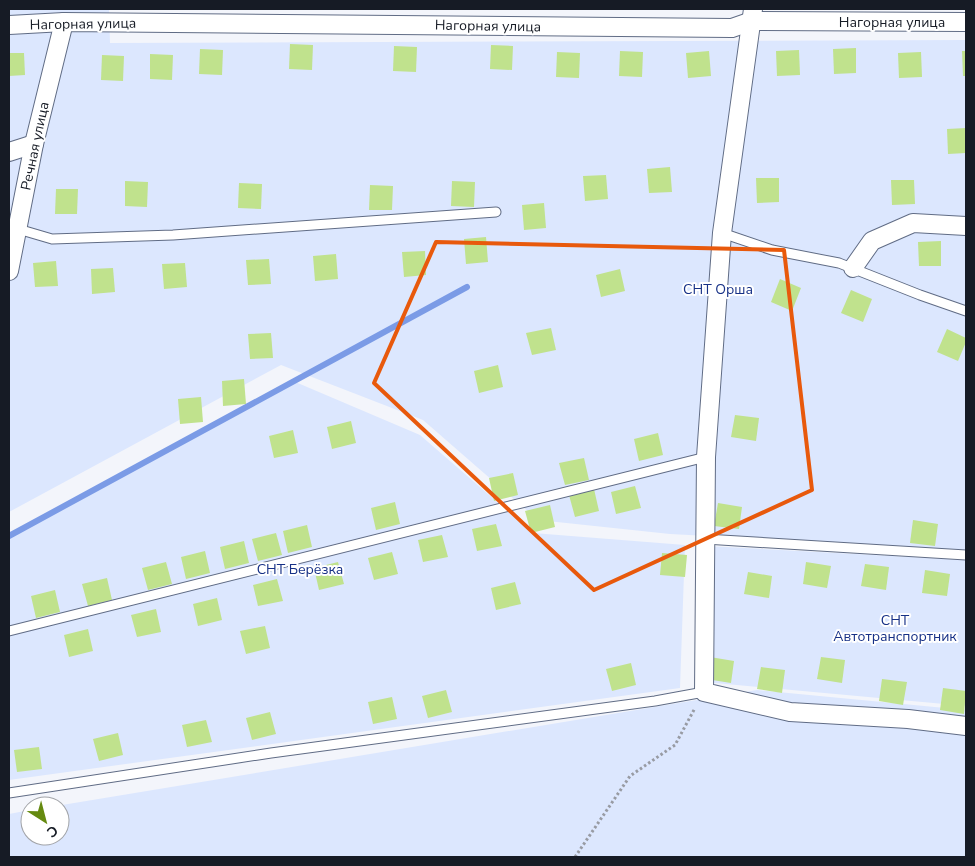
<svg xmlns="http://www.w3.org/2000/svg" width="975" height="866" viewBox="0 0 975 866" font-family="'Nunito Sans',sans-serif">
  <rect width="100%" height="100%" fill="#f3f5fb"/>
  <!-- green -->
  <g fill="#dce7fe">
    <path d="M9 9H109L110 43 966 40V550L670 534 538 520 423 420 281 365 9 512Z"/>
    <path d="M293 381 420 435 533 533 685 545 680 688 9 780V535Z"/>
    <path d="M707 546 966 560V706L704 682Z"/>
    <path d="M757 690 966 710V857H9V814L30 810V836H60V806H56Z"/>
  </g>
  <g fill="none" stroke-linecap="round" stroke-linejoin="round">
    <!-- stream -->
    <path stroke="#7b9be6" stroke-width="6" d="M9 536 467 287"/>
  </g>
  <!-- building -->
  <g fill="#c0e28d">
    <path d="M290 44 313 45 312 70 289 69Z"/>
    <path d="M491 45 513 46 512 70 490 69Z"/>
    <path d="M394 46 417 47 416 72 393 71Z"/>
    <path d="M856 48V73L834 74 833 49Z"/>
    <path d="M200 49 223 50 222 75 199 74Z"/>
    <path d="M799 50 800 75 777 76 776 51Z"/>
    <path d="M620 51 643 52 642 77 619 76Z"/>
    <path d="M709 51 711 76 688 78 686 53Z"/>
    <path d="M962 51H966V76H963Z"/>
    <path d="M557 52 580 53 579 78 556 77Z"/>
    <path d="M921 52 922 77 899 78 898 53Z"/>
    <path d="M9 53H24L25 75 9 76Z"/>
    <path d="M150 54 173 55 172 80 150 79Z"/>
    <path d="M102 55 124 56 123 81 101 80Z"/>
    <path d="M966 128V153L948 154 947 129Z"/>
    <path d="M670 167 672 192 649 193 647 169Z"/>
    <path d="M606 175 608 199 585 201 583 176Z"/>
    <path d="M756 178H779V202L757 203Z"/>
    <path d="M891 180H914L915 204 892 205Z"/>
    <path d="M125 181 148 182 147 207 125 206Z"/>
    <path d="M452 181 475 182 474 207 451 206Z"/>
    <path d="M239 183 262 184 261 209 238 208Z"/>
    <path d="M370 185 393 186 392 210H369Z"/>
    <path d="M56 189H78L77 214H55Z"/>
    <path d="M544 203 546 228 524 230 522 205Z"/>
    <path d="M486 237 488 262 466 264 464 239Z"/>
    <path d="M941 241V266H919L918 242Z"/>
    <path d="M425 251 426 275 404 277 402 252Z"/>
    <path d="M336 254 338 279 315 281 313 256Z"/>
    <path d="M269 259 271 284 248 285 246 260Z"/>
    <path d="M56 261 58 286 35 287 33 263Z"/>
    <path d="M185 263 187 287 164 289 162 264Z"/>
    <path d="M113 268 115 292 92 294 91 269Z"/>
    <path d="M620 269 625 291 601 297 596 275Z"/>
    <path d="M780 279 801 288 792 311 771 302Z"/>
    <path d="M851 290 872 299 863 322 841 313Z"/>
    <path d="M551 328 556 350 532 355 526 333Z"/>
    <path d="M947 329 966 338V342L958 361 937 352Z"/>
    <path d="M271 333 273 358 250 359 248 334Z"/>
    <path d="M498 365 503 387 479 393 474 371Z"/>
    <path d="M244 379 246 404 223 406 222 381Z"/>
    <path d="M201 397 203 422 180 424 178 399Z"/>
    <path d="M735 415 759 418 756 441 731 437Z"/>
    <path d="M351 421 356 443 332 449 327 427Z"/>
    <path d="M293 430 298 453 274 458 269 436Z"/>
    <path d="M658 433 663 455 639 461 634 439Z"/>
    <path d="M584 458 589 480 565 485 559 463Z"/>
    <path d="M513 473 518 495 494 501 489 478Z"/>
    <path d="M635 486 641 508 616 514 611 492Z"/>
    <path d="M594 489 599 511 575 517 569 495Z"/>
    <path d="M395 502 400 524 376 530 371 508Z"/>
    <path d="M718 503 742 507 739 529 714 526Z"/>
    <path d="M550 505 555 527 531 533 525 511Z"/>
    <path d="M913 520 938 524 935 546 910 543Z"/>
    <path d="M496 524 502 546 477 551 472 529Z"/>
    <path d="M307 525 312 547 288 553 283 531Z"/>
    <path d="M276 533 282 555 258 561 252 539Z"/>
    <path d="M442 535 448 557 423 562 418 540Z"/>
    <path d="M244 541 249 563 225 569 220 547Z"/>
    <path d="M205 551 210 573 186 579 181 557Z"/>
    <path d="M392 552 398 574 374 580 368 558Z"/>
    <path d="M662 553 687 555 685 577 660 575Z"/>
    <path d="M166 562 172 584 148 590 142 568Z"/>
    <path d="M338 562 344 584 319 590 314 568Z"/>
    <path d="M806 562 831 566 827 588 803 584Z"/>
    <path d="M865 564 889 567 886 590 861 586Z"/>
    <path d="M925 570 950 574 947 596 922 593Z"/>
    <path d="M748 572 772 576 769 598 744 594Z"/>
    <path d="M107 578 112 600 88 606 82 584Z"/>
    <path d="M277 579 283 601 258 606 253 585Z"/>
    <path d="M515 582 521 604 496 610 491 588Z"/>
    <path d="M55 590 60 612 36 618 31 596Z"/>
    <path d="M217 598 222 620 198 626 193 604Z"/>
    <path d="M156 609 161 632 137 637 131 615Z"/>
    <path d="M265 626 270 648 246 654 240 631Z"/>
    <path d="M88 629 93 651 69 657 64 635Z"/>
    <path d="M710 657 734 661 731 683 706 679Z"/>
    <path d="M821 657 845 660 842 683 817 679Z"/>
    <path d="M631 663 636 685 612 691 606 669Z"/>
    <path d="M761 667 785 670 782 693 757 689Z"/>
    <path d="M882 679 907 682 903 705 879 701Z"/>
    <path d="M943 688 966 691 964 714 940 710Z"/>
    <path d="M446 690 452 712 428 718 422 696Z"/>
    <path d="M392 697 397 719 373 724 368 702Z"/>
    <path d="M270 712 276 734 252 740 246 718Z"/>
    <path d="M206 720 212 742 187 747 182 725Z"/>
    <path d="M118 733 123 755 99 761 93 739Z"/>
    <path d="M39 747 42 769 17 772 14 750Z"/>
  </g>
  <g fill="none" stroke-linecap="round" stroke-linejoin="round">
    <!-- lane casing -->
    <g stroke="#606c85" stroke-width="11">
      <g id="lane">
        <path d="M18 229 52 239 173 235 496 212"/>
        <path d="M722 233 772 250 839 263 920 295 966 311"/>
        <path d="M705 539 966 555"/>
        <path d="M9 631 706 457"/>
        <path d="M9 793 271 753 655 701 704 692"/>
      </g>
    </g>
    <!-- street casing -->
    <g stroke="#606c85" stroke-width="20">
      <g id="street">
        <path d="M753 9 722 233 706 457 704 692 790 712 908 719 966 726"/>
        <path d="M9 25 64 22 732 28 752 21 966 22"/>
        <path d="M9 152 34 144"/>
        <path d="M853 268 872 241 913 223 966 226"/>
        <path d="M9 271 34 144 64 22"/>
      </g>
    </g>
    <!-- path -->
    <path stroke="#989ba3" stroke-width="3" stroke-dasharray="2.5 2.5" stroke-linecap="butt" d="M575 857 630 776 675 745 695 708"/>
    <!-- lane -->
    <use href="#lane" stroke="#fff" stroke-width="9"/>
    <!-- street -->
    <use href="#street" stroke="#fff" stroke-width="18"/>
  </g>
  <!-- marked area -->
  <path fill="none" stroke="#e8590c" stroke-width="4" stroke-linejoin="round" d="M436 242 784 250 812 490 594 590 374 383Z"/>
  <g text-anchor="middle" dominant-baseline="central" stroke-width="4" stroke-linejoin="round" paint-order="stroke">
    <!-- street labels -->
    <g font-size="14" fill="#161b25" stroke="#fff">
      <text x="892" y="22">Нагорная улица</text>
      <text transform="translate(83 24) rotate(-1)">Нагорная улица</text>
      <text transform="translate(488 26) rotate(1)">Нагорная улица</text>
      <text transform="translate(35 146) rotate(-78)">Речная улица</text>
    </g>
    <!-- park labels -->
    <g font-size="14" fill="#163086" stroke="#fff">
      <text x="718" y="289">СНТ Орша</text>
      <text x="300" y="569">СНТ Берёзка</text>
      <text x="895" y="620">СНТ<tspan x="895" dy="16">Автотранспортник</tspan></text>
    </g>
  </g>
  <!-- border -->
  <rect width="975" height="866" fill="none" stroke="#161b25" stroke-width="20"/>
  <!-- north arrow -->
  <g transform="translate(45 821) rotate(144)"><circle r="24" fill="#ffffff" stroke="#a2a4a8"/>
  <path d="M0-4L9 19L0 12L-9 19Z" fill="#658a10"/>
  <text y="-8" font-size="14" font-weight="bold" text-anchor="middle" fill="#161b25">С</text>
  </g>
</svg>
